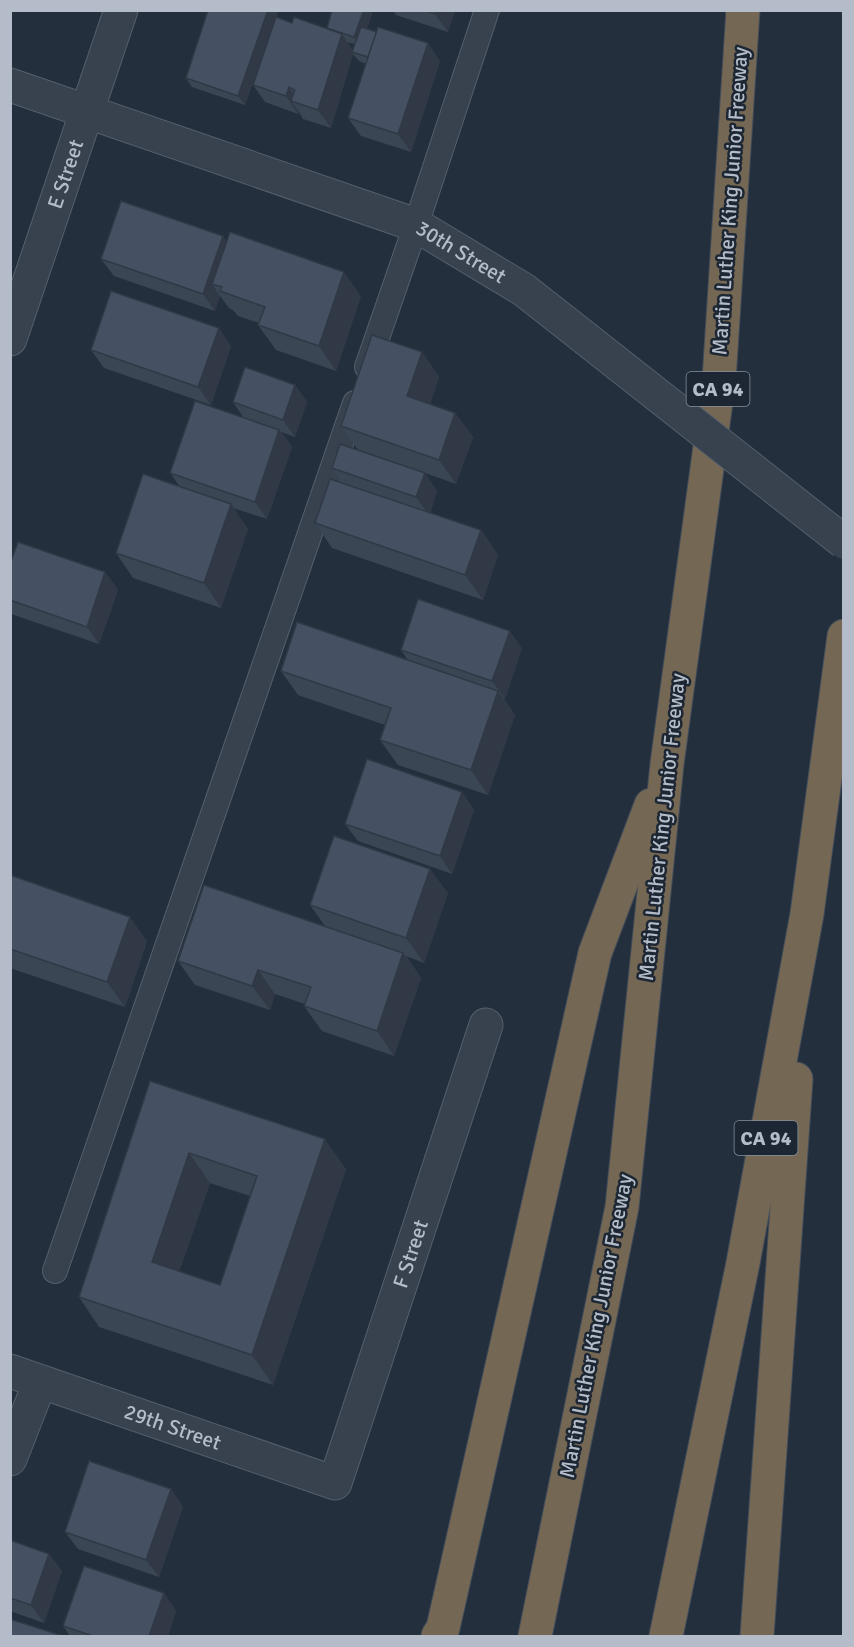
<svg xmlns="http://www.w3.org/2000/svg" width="854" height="1647" viewBox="0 0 854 1647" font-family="Signika,sans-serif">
  <rect width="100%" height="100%" fill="#242f3e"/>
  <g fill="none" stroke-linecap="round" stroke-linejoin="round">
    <!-- service casing -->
    <g stroke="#565f6c" stroke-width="26">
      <g id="service">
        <path d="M367 367 416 225 487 10"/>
        <path d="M55 1271 355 403"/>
      </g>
    </g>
    <!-- minor casing -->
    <g stroke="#565f6c" stroke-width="35">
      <g id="minor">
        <path id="s1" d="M10 339 121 10"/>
        <path id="s2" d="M10 1371 335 1483 486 1025"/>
        <path d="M10 1459 40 1382"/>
      </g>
    </g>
    <!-- tertiary casing -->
    <g stroke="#565f6c" stroke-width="35">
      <g id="tertiary">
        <path id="s3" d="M10 85 416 225 524 290 585 338"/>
      </g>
    </g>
    <!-- motorway casing -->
    <g stroke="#434c59" stroke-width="35">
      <g id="motorway">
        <path d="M438 1636 443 1628 595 953 651 805"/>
        <path d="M535 1636 622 1207 667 764 719 380 743 10"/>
        <path d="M666 1636 743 1263 807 914 844 636"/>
        <path d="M757 1636 796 1079"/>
      </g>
    </g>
    <!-- service -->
    <use href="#service" stroke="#38414e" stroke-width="24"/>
    <!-- minor -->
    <use href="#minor" stroke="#38414e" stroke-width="33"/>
    <!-- tertiary -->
    <use href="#tertiary" stroke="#38414e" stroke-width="33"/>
    <!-- motorway -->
    <use href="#motorway" stroke="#746855" stroke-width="33"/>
    <!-- tertiary-bridge casing -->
    <g stroke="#565f6c" stroke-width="35" stroke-linecap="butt">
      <path id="tertiary-bridge" d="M585 338 844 542"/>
    </g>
    <!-- tertiary-bridge -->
    <use href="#tertiary-bridge" stroke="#38414e" stroke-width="33"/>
  </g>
  <!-- wall -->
  <g fill="#3b4654" fill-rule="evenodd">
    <path d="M332 10H373L367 29 440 61 411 152 361 136 348 118 366 64 359 61 353 54 331 128 303 119 299 112 298 114 265 102 253 85 292 23 328 29 327 28ZM347 42 355 44 353 50Z"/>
    <path d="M393 10H455L448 32 396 15Z"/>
    <path d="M278 11 245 105 192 87 186 78Z"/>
    <path d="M223 236 226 242 361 296 336 371 276 350 258 325 259 323 238 316 233 310 229 308 220 296 215 311 114 276 101 259Z"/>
    <path d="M231 346 211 405 104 368 91 350Z"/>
    <path d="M422 352 439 377 430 404 455 413 473 437 456 484 425 473 437 491 430 513 481 530 498 555 483 600 332 548 315 523 342 483 332 468 358 450 341 426Z"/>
    <path d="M295 385 307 402 295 437 281 432 292 447 267 519 233 508 248 529 221 608 133 578 116 553 180 487 170 473 243 417 233 402Z"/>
    <path d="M10 564 105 572 118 590 99 644 11 614 10 613Z"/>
    <path d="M522 648 505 699H504L515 715 488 795 398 765 380 740 385 725 298 695 281 671 408 660 401 650Z"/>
    <path d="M462 792 474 810 452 874 358 841 345 824Z"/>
    <path d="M10 875 147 941 125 1007 10 968Z"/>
    <path d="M448 893 424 963 406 956 421 978 394 1056 322 1031 304 1006 305 1004 275 994 270 1010 195 985 178 961 325 926 310 905Z"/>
    <path d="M150 1081 346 1169 273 1385 99 1327 79 1297ZM210 1183 250 1196 220 1285 179 1272Z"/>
    <path d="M171 1489 183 1507 159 1577 78 1549 65 1532Z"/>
    <path d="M10 1540 49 1554 62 1571 44 1623 10 1611Z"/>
    <path d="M164 1593 176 1611 168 1636H70L63 1626Z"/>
  </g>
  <!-- shaded-wall -->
  <g fill="#303945">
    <path d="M268 10 278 11 245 105 238 96Z"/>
    <path d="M364 10 373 11 361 47 354 37Z"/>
    <path d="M436 10H455L448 32 435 14Z"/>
    <path d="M342 34 354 52H352L353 54 331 128 318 110Z"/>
    <path d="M428 43 440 61 411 152 398 134Z"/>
    <path d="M289 87 300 104 291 101 299 112 298 114 286 96Z"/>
    <path d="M223 236 235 254 212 284 220 296 215 311 203 294Z"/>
    <path d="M344 272 361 296 336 371 319 346Z"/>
    <path d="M219 328 231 346 211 405 198 387Z"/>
    <path d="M422 352 439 377 424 421 407 396Z"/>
    <path d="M295 385 307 402 295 437 283 420Z"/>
    <path d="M455 413 473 437 456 484 439 460Z"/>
    <path d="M279 430 292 447 267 519 255 502Z"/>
    <path d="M425 473 437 491 429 515 416 497Z"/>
    <path d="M231 504 248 529 221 608 204 583Z"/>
    <path d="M481 530 498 555 483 600 465 575Z"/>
    <path d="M105 572 118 590 99 644 87 627Z"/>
    <path d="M510 631 522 648 505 699 492 681Z"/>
    <path d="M498 691 515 715 488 795 471 770Z"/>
    <path d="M462 792 474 810 452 874 440 856Z"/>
    <path d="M430 869 448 893 424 963 406 938Z"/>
    <path d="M130 917 147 941 125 1007 107 982Z"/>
    <path d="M403 953 421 978 394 1056 377 1031Z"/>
    <path d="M258 970 275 994 270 1010 252 986Z"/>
    <path d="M325 1139 346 1169 273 1385 252 1355Z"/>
    <path d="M189 1153 210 1183 172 1292 152 1262Z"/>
    <path d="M171 1489 183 1507 159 1577 146 1560Z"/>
    <path d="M49 1554 62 1571 44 1623 31 1605Z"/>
    <path d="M164 1593 176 1611 168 1636H149Z"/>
  </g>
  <!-- building -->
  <g fill="#455162" stroke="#303945" stroke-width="1.5" fill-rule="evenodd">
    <path d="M208 10H268L238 96 186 78Z"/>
    <path d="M332 10H364L354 37 327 28Z"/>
    <path d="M424 10H436L435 14Z"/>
    <path d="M276 17 292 23 294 17 342 34 318 110 291 101 295 90 289 87 286 96 253 85Z"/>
    <path d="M361 27 377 32 368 57 352 52Z"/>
    <path d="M378 27 428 43 398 134 348 118Z"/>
    <path d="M121 201 223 236 203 294 101 259Z"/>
    <path d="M230 232 344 272 319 346 258 325 265 307 220 291 222 287 212 284Z"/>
    <path d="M111 291 219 328 198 387 91 350Z"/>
    <path d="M372 335 422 352 407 396 455 413 439 460 341 426Z"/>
    <path d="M245 367 295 385 283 420 233 402Z"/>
    <path d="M195 401 279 430 255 502 170 473Z"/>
    <path d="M340 444 425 473 416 497 332 468Z"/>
    <path d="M143 474 231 504 204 583 116 553Z"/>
    <path d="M330 479 481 530 465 575 315 523Z"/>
    <path d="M18 542 105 572 87 627 10 600V564Z"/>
    <path d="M418 599 510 631 492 681 401 650Z"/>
    <path d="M297 622 498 691 471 770 380 740 391 708 281 671Z"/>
    <path d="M367 759 462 792 440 856 345 824Z"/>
    <path d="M334 836 430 869 406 938 310 905Z"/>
    <path d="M10 875 130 917 107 982 10 949Z"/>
    <path d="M204 885 403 953 377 1031 304 1006 311 987 258 970 252 986 178 961Z"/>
    <path d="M150 1081 325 1139 252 1355 79 1297ZM189 1153 257 1176 220 1285 152 1262Z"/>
    <path d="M89 1461 171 1489 146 1560 65 1532Z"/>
    <path d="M10 1540 49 1554 31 1605 10 1598Z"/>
    <path d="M84 1566 164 1593 149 1636H93L63 1626Z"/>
    <path d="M10 1619 63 1636H10Z"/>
  </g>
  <g text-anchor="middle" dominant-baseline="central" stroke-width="5" stroke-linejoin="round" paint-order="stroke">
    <!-- shield labels -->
    <g fill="#1d2633" stroke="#878f9c" stroke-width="1.5">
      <rect x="686.5" y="372" width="63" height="34" rx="4.5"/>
      <rect x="734.5" y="1121" width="63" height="34" rx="4.5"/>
    </g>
    <g font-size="20" font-weight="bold" fill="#b4bcc9">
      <text x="718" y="389">CA 94</text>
      <text x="766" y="1138">CA 94</text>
    </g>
    <!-- street labels -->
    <g font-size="21" fill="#b4bcc9" stroke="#1d2633">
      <text stroke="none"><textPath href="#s1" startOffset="174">E Street</textPath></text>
      <text transform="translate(730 201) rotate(-86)">Martin Luther King Junior Freeway</text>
      <text stroke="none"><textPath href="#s3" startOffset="482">30th Street</textPath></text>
      <text transform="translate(662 827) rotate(-84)">Martin Luther King Junior Freeway</text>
      <text stroke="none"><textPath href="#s2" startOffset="585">F Street</textPath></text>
      <text transform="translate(596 1326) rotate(-79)">Martin Luther King Junior Freeway</text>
      <text stroke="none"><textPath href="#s2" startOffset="172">29th Street</textPath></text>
    </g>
  </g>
  <!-- border -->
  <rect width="854" height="1647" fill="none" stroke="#b4bcc9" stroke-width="24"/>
</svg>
